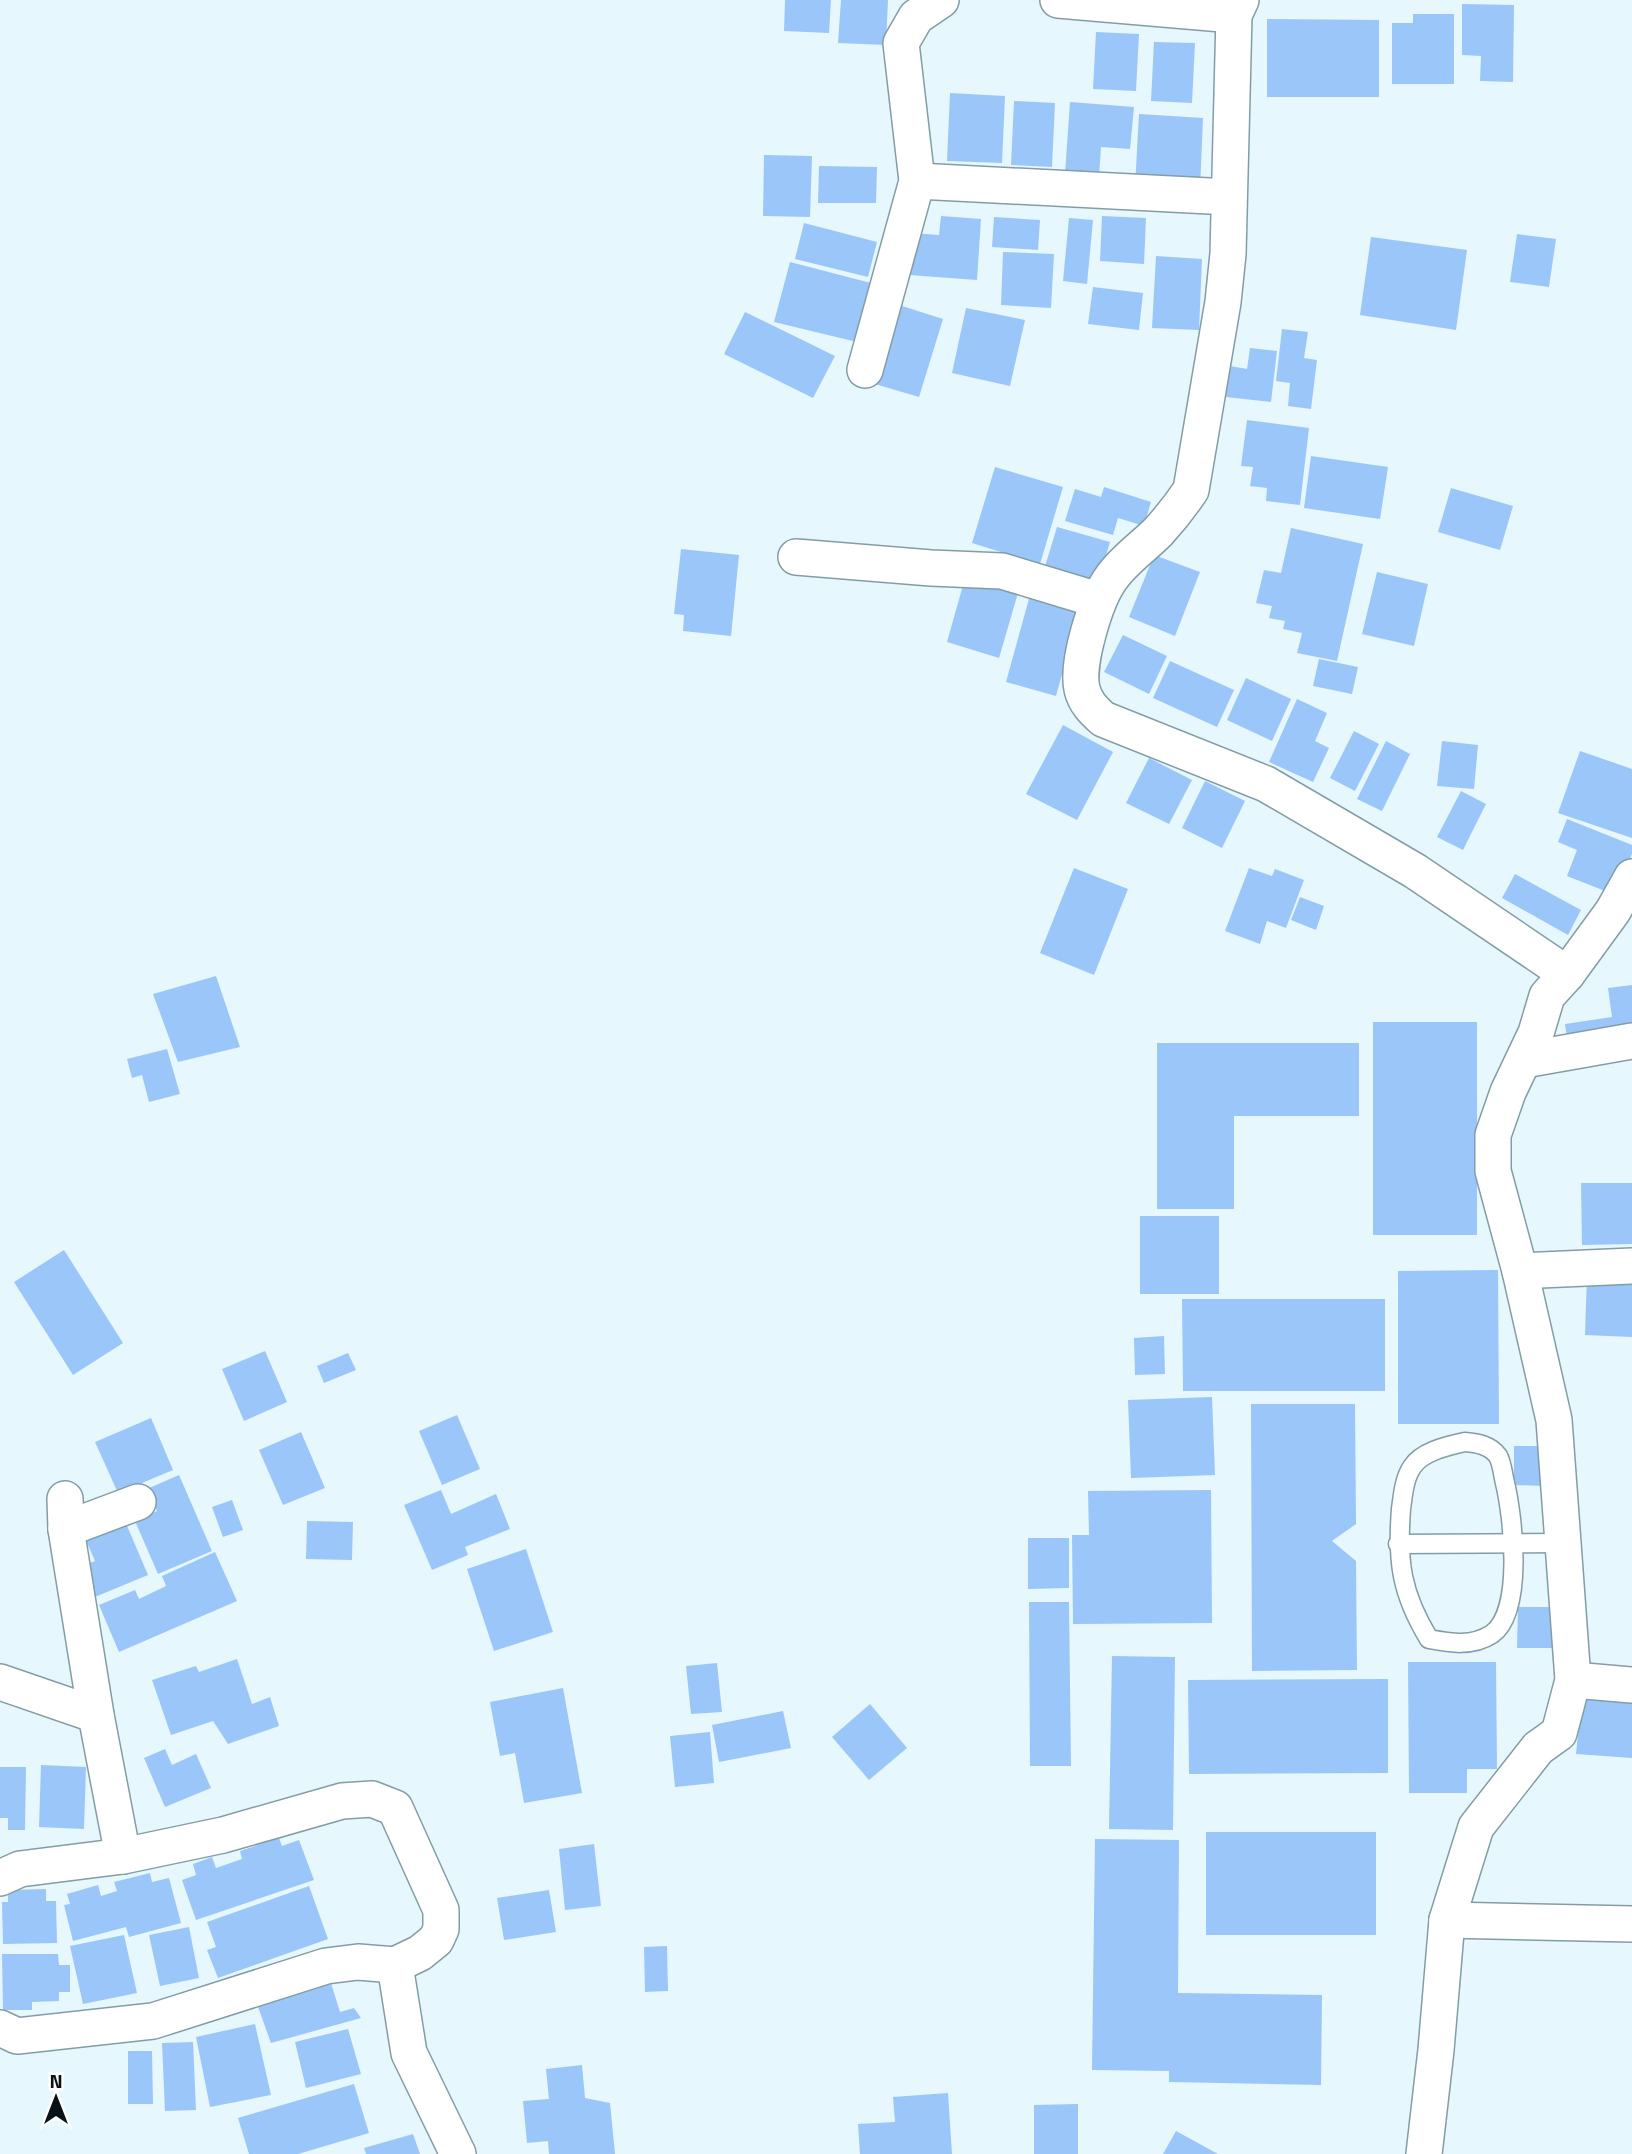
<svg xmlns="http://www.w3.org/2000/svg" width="1632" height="2154" viewBox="0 0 1632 2154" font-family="'Titillium Web',sans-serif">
  <rect width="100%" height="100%" fill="#e6f7fd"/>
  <!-- building -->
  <g fill="#9bc6fa">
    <path d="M785 0H831L829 33 784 31Z"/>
    <path d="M841 0H888L886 45 838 43Z"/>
    <path d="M1462 4 1514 5 1513 82 1480 81 1481 56 1462 55Z"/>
    <path d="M1413 14H1454V84H1392V23H1413Z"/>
    <path d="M1267 19 1379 20V97H1267Z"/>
    <path d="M1096 32 1139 34 1136 91 1093 89Z"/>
    <path d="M1154 42 1195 43 1192 103 1151 101Z"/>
    <path d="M950 93 1005 96 1002 163 947 161Z"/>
    <path d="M1014 101 1055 103 1052 167 1011 165Z"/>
    <path d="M1070 102 1134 107 1130 149 1101 147 1099 176 1065 174Z"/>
    <path d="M1139 114 1203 118 1200 190 1135 187Z"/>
    <path d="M764 155 812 156 810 217 763 216Z"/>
    <path d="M819 166 877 167 876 203H818Z"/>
    <path d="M941 216 981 219 977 280 909 275 912 233 939 235Z"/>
    <path d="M1102 216 1146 218 1144 264 1100 261Z"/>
    <path d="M994 217 1040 220 1038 250 992 247Z"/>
    <path d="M1069 218 1093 220 1087 284 1063 281Z"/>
    <path d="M804 223 877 242 868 277 795 259Z"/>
    <path d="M1517 234 1556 239 1549 287 1510 282Z"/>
    <path d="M1371 237 1467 250 1456 330 1360 315Z"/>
    <path d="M1003 252 1054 254 1051 308 1001 305Z"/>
    <path d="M1156 256 1202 259 1199 330 1152 328Z"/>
    <path d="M790 262 871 283 857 342 774 322Z"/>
    <path d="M1093 287 1143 293 1139 330 1088 324Z"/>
    <path d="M899 305 943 319 919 397 875 384Z"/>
    <path d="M966 308 1025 320 1010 386 952 373Z"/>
    <path d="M745 312 835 356 813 398 724 354Z"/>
    <path d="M1282 329 1308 332 1304 358 1317 360 1311 409 1288 406 1290 383 1276 381Z"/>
    <path d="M1250 348 1277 351 1271 402 1226 397 1230 366 1247 369Z"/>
    <path d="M1247 420 1309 428 1300 505 1266 501 1267 488 1250 486 1253 467 1241 466Z"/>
    <path d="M1311 456 1388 467 1380 519 1304 508Z"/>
    <path d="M995 467 1063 487 1040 564 972 543Z"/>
    <path d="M1104 487 1151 502 1144 526 1118 518 1113 535 1065 521 1075 489 1101 497Z"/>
    <path d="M1451 488 1513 506 1500 550 1438 532Z"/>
    <path d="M1057 527 1110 542 1096 590 1043 573Z"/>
    <path d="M1291 528 1363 544 1337 661 1297 653 1302 633 1283 629 1285 621 1269 618 1272 606 1256 603 1264 570 1281 573Z"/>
    <path d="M681 549 739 555 731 636 683 631 684 615 674 614Z"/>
    <path d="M1154 555 1200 572 1175 636 1129 617Z"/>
    <path d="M1377 572 1428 584 1414 646 1362 634Z"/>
    <path d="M965 578 1018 593 999 658 947 642Z"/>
    <path d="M1030 595 1080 609 1056 696 1006 682Z"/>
    <path d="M1123 635 1167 656 1149 694 1104 672Z"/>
    <path d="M1319 659 1358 667 1352 694 1313 686Z"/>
    <path d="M1170 661 1234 690 1217 727 1153 698Z"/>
    <path d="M1246 678 1291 699 1272 741 1227 720Z"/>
    <path d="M1297 699 1327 713 1315 741 1329 748 1313 782 1269 762Z"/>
    <path d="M1063 725 1113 752 1077 820 1026 794Z"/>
    <path d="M1354 731 1379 744 1355 791 1330 778Z"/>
    <path d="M1386 741 1410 754 1382 811 1357 799Z"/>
    <path d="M1442 741 1478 745 1474 789 1437 786Z"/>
    <path d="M1580 751 1632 769V838L1558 813Z"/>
    <path d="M1149 758 1192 780 1169 824 1126 803Z"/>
    <path d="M1205 781 1245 801 1222 848 1182 828Z"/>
    <path d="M1461 791 1486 804 1463 850 1437 837Z"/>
    <path d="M1567 819 1632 845V854L1615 895 1567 876 1577 850 1558 842Z"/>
    <path d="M1074 868 1128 889 1094 975 1040 953Z"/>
    <path d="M1249 868 1272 876 1275 869 1304 880 1286 928 1267 921 1260 944 1225 931Z"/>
    <path d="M1515 874 1581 910 1568 935 1502 898Z"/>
    <path d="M1300 897 1324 906 1316 930 1291 920Z"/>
    <path d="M216 976 240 1047 178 1062 153 994Z"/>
    <path d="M1632 985V1035L1568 1044 1565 1024 1612 1017 1608 988Z"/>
    <rect x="1373" y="1022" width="104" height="213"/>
    <path d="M1157 1043H1359V1116H1234V1209H1157Z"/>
    <path d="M167 1049 180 1094 149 1102 142 1075 132 1078 127 1059Z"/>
    <path d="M1581 1183H1632V1244L1582 1245Z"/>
    <rect x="1140" y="1216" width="79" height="78"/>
    <path d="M64 1250 123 1343 73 1375 14 1282Z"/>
    <path d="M1498 1270 1499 1424H1398V1271Z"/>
    <path d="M1587 1274 1632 1275V1337L1585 1335Z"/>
    <path d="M1182 1299H1385V1391H1183Z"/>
    <path d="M1164 1336 1165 1374 1135 1375 1134 1338Z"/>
    <path d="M265 1351 287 1402 244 1421 222 1369Z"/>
    <path d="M348 1353 356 1370 324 1383 317 1366Z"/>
    <path d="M1212 1397 1215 1475 1131 1478 1128 1400Z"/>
    <path d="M1251 1404H1355L1356 1524 1332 1541 1356 1561 1357 1670 1252 1671Z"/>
    <path d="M457 1415 480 1469 442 1485 419 1431Z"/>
    <path d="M151 1418 173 1470 118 1493 95 1442Z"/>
    <path d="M301 1432 325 1488 283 1505 259 1450Z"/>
    <path d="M1514 1446H1546V1486L1514 1485Z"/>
    <path d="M179 1475 212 1551 158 1574 135 1521 157 1511 147 1489Z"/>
    <path d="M441 1490 451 1514 496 1494 510 1529 465 1547 468 1555 432 1570 404 1505Z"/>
    <path d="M1211 1490 1212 1623 1073 1624 1072 1535H1089L1088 1491Z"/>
    <path d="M232 1500 243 1530 223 1537 212 1507Z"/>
    <path d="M125 1521 148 1575 90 1599 77 1568 95 1561 85 1538Z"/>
    <path d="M307 1521 353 1522 352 1560 306 1559Z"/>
    <path d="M1028 1538H1069V1588L1028 1589Z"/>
    <path d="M526 1549 553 1632 494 1651 467 1569Z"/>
    <path d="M215 1552 237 1601 119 1652 99 1605 135 1590 139 1599 166 1586 162 1576Z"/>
    <path d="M1029 1602H1069L1071 1766H1030Z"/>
    <path d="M1518 1607H1554L1553 1648H1517Z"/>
    <path d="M1112 1656 1175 1657 1173 1830 1109 1829Z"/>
    <path d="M237 1659 252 1704 270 1697 279 1726 228 1744 213 1721 171 1735 152 1680 196 1666 199 1672Z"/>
    <path d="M1408 1662H1496L1497 1769H1467V1793H1409Z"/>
    <path d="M717 1663 722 1712 691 1714 686 1666Z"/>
    <path d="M1388 1679V1773L1189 1774 1188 1680Z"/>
    <path d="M563 1688 582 1793 524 1803 515 1753 500 1756 490 1702Z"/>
    <path d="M1582 1694 1632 1698V1758L1576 1754Z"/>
    <path d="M870 1704 907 1748 869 1780 832 1737Z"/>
    <path d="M783 1711 791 1748 719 1762 712 1725Z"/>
    <path d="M710 1732 714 1783 675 1787 670 1736Z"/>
    <path d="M165 1749 172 1765 196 1754 211 1788 165 1807 144 1758Z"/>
    <path d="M41 1765 86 1767 84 1829 39 1827Z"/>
    <path d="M0 1767H26L25 1830H8V1818H0Z"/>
    <rect x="1206" y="1832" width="170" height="103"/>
    <path d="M279 1838 282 1846 299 1840 314 1880 196 1920 182 1880 196 1875 193 1864 212 1857 216 1868 242 1859 240 1851Z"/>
    <path d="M1095 1839 1179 1840 1178 1993 1322 1995 1321 2085 1169 2082V2071L1092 2070Z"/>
    <path d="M594 1844 601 1906 565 1910 559 1849Z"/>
    <path d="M150 1873 152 1882 169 1878 181 1923 129 1937 126 1927 73 1941 64 1905 70 1904 67 1894 98 1885 101 1896 117 1891 114 1882Z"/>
    <path d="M309 1886 328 1939 218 1978 207 1950 216 1947 207 1922Z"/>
    <path d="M46 1889V1901H56L57 1943 3 1944 2 1902H8V1890Z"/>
    <path d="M549 1890 556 1932 504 1940 497 1898Z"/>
    <path d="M189 1927 199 1978 160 1986 149 1935Z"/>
    <path d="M124 1935 137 1993 83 2004 70 1946Z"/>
    <path d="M667 1946 668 1991 645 1992 644 1947Z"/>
    <path d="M2 1954H58L59 1965H70V1992H59V2001L32 2002V2010H3Z"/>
    <path d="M330 1980 340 2012 354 2008 361 2018 271 2043 253 1993Z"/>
    <path d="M255 2024 271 2095 210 2107 196 2037Z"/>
    <path d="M348 2029 361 2074 306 2088 295 2042Z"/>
    <path d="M193 2042 196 2110 165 2111 162 2043Z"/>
    <path d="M128 2051H152L153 2104H128Z"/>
    <path d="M582 2065 585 2098 610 2103 615 2154H549L548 2141 527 2143 523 2101 549 2099 546 2069Z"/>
    <path d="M354 2084 369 2133 298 2154H249L238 2118Z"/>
    <path d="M948 2093 952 2154H860L858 2124 895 2122 893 2097Z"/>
    <path d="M1078 2104V2154H1034V2105Z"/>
    <path d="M1176 2131 1218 2154H1163Z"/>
    <path d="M413 2134 420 2154H366L364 2148Z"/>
  </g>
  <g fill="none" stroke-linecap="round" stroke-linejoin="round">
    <!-- service casing -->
    <g stroke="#839da6" stroke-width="21">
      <g id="service">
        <path d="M1465 1442C1477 1443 1490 1445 1498 1456 1502 1463 1503 1475 1505 1483 1513 1517 1524 1611 1492 1634 1472 1647 1450 1643 1429 1639 1401 1593 1397 1561 1401 1509 1403 1495 1404 1479 1412 1467 1422 1451 1448 1446 1465 1442Z"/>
        <path d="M1398 1544 1564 1543"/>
      </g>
    </g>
    <!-- minor casing -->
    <g stroke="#839da6" stroke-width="38">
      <g id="minor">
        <path d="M1058 0 1234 15"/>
        <path d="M1241 0 1234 15 1228 254 1223 302 1191 490C1181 505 1170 519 1158 532 1143 547 1124 560 1112 577 1096 598 1076 663 1082 689 1085 702 1093 710 1103 719L1266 784 1415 871 1567 974"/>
        <path d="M917 181 1229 197"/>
        <path d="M865 370 917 181 901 43 916 17 941 0"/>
        <path d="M796 557 931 568 1002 571 1098 600"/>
        <path d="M1524 1060 1632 1041"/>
        <path d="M1520 1271 1632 1266"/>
        <path d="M65 1499 66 1529 138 1502"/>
        <path d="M66 1529 96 1715 123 1856"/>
        <path d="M1573 1680 1632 1685"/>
        <path d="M0 1682 96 1715"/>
        <path d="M0 1878 20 1869 123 1856 223 1835 342 1801 372 1799 395 1808 441 1910V1929L436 1940 420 1953 395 1965 358 1962 326 1966 153 2021 17 2036 0 2028"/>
        <path d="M1447 1920 1632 1924"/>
        <path d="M395 1965 409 2053 458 2154"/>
        <path d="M1424 2154 1436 2050 1447 1920 1476 1827 1538 1748 1559 1733 1573 1680 1554 1420 1520 1271 1493 1171V1135L1508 1092 1536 1033 1547 996 1567 974 1613 911 1632 877"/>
      </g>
    </g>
    <!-- service -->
    <use href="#service" stroke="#fff" stroke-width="18"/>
    <!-- minor -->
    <use href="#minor" stroke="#fff" stroke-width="35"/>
  </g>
  <!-- north arrow -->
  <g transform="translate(56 2098)" stroke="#ffffff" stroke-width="5" paint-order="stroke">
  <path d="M0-5L12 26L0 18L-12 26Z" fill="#081215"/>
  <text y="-10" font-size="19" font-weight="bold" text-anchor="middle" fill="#081215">N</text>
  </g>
</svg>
